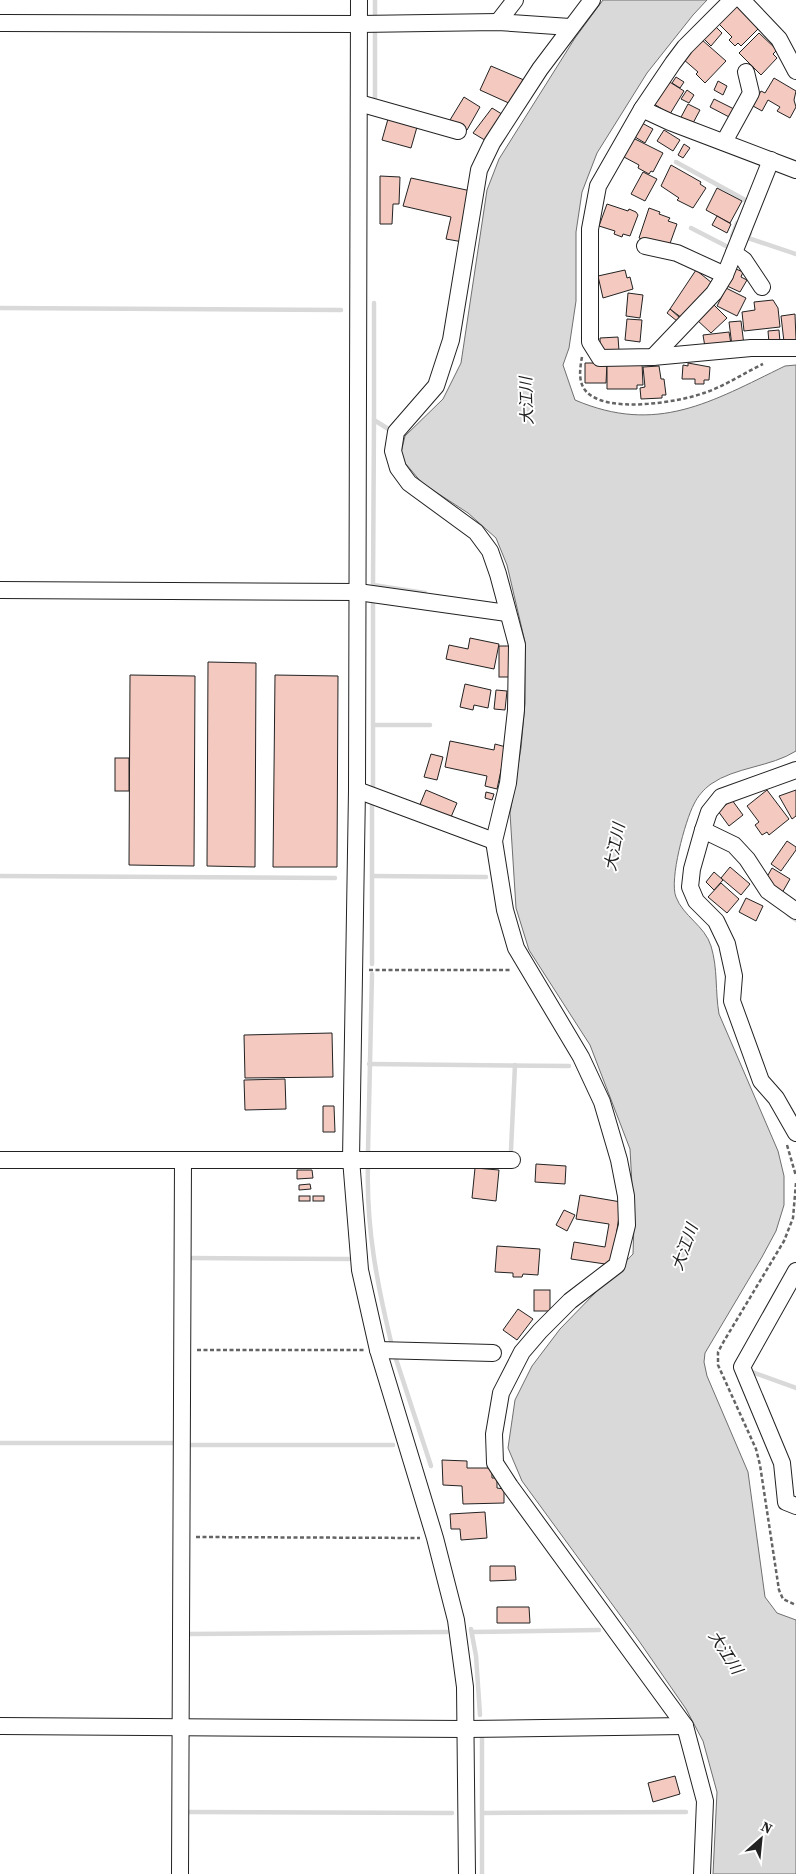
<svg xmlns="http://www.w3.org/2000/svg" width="796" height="1874" viewBox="0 0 796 1874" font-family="'Source Serif 4','Noto Sans JP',serif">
  <rect width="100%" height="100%" fill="#fff"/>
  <!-- water -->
  <path fill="#d9d9d9" stroke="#6f6f6f" d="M603 0H707L693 15 647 73 597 153 582 192 576 232V301L569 348 563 365 575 400C657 435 711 402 785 366L796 365V751C771 767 735 767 711 784 703 790 698 796 694 804 685 821 669 880 676 897 683 916 705 926 711 946 718 969 715 991 719 1014L778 1151 784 1176V1205L776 1231 762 1257 705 1353 704 1362 707 1376 748 1472 765 1597 777 1613 796 1620V1874H713L717 1792 703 1741 686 1709 639 1641 522 1481 508 1448 515 1400 532 1366 560 1329 633 1254 634 1222 630 1149 590 1045 529 950 516 908 510 813 521 748 525 703V642L507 565 496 538 468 513 422 483 400 457 405 436 443 399 461 363 487 190 499 159 575 38Z"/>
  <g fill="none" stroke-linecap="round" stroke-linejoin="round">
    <!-- stream -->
    <g stroke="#d9d9d9" stroke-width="4.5">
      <path d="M375 18V0"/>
      <path d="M375 104V31"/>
      <path d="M676 162 747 201"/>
      <path d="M691 228 728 247"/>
      <path d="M750 233 748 238 796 254"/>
      <path d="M732 236 737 223"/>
      <path d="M374 303V420L390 430"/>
      <path d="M0 308 341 310"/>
      <path d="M373 585 425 593"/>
      <path d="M373 586 374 420"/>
      <path d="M373 725H430"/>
      <path d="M373 789V601"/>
      <path d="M0 876 335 878"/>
      <path d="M372 876 486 877"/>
      <path d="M789 915 796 920"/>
      <path d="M372 964V803"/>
      <path d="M369 1064 569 1066"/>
      <path d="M511 1150 515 1065"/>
      <path d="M368 1151 372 974"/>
      <path d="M368 1164C366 1227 377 1284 392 1346"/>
      <path d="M190 1258 349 1259"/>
      <path d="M395 1356 431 1466"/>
      <path d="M752 1372 796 1388"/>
      <path d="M0 1443H176"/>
      <path d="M188 1445H393"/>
      <path d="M471 1629 476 1656 480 1715"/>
      <path d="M472 1632 599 1630"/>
      <path d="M188 1634 447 1632"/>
      <path d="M188 1812 452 1813"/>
      <path d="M482 1813 686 1812"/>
      <path d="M482 1874V1734"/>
    </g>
  </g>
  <!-- building -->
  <g fill="#f3c9c0" stroke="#222">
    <path d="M735 3 760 27 741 46 738 43 735 46 729 40 732 37 717 22Z"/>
    <path d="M716 27 722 33 711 46 702 37Z"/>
    <path d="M759 33 777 50 773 54 777 58 761 75 739 53Z"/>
    <path d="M701 39 726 61 705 83 696 74 698 72 683 59Z"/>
    <path d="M491 66 524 80 513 105 480 90Z"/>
    <path d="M676 77 684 82 680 88 672 83Z"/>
    <path d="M774 78 796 91 794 100 796 107 790 118 777 111 780 107 768 100 762 111 753 106 761 91 765 93Z"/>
    <path d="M668 81 684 91 670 114 654 104Z"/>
    <path d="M718 81 727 86 723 95 714 90Z"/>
    <path d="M687 90 694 95 689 103 681 99Z"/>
    <path d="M464 97 480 107 467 130 450 120Z"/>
    <path d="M714 99 736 110 731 118 710 107Z"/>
    <path d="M688 104 700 110 692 125 680 119Z"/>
    <path d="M492 108 505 116 488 142 473 133Z"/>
    <path d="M388 119 417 127 411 148 382 140Z"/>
    <path d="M642 123 653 129 645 143 635 137Z"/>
    <path d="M664 130 680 140 673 151 657 141Z"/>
    <path d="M633 138 663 153 653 172 651 171 649 174 638 168 639 165 624 157Z"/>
    <path d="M684 144 690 148 683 158 678 155Z"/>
    <path d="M671 165 701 182 700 184 706 188 693 208 677 200 679 198 661 186Z"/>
    <path d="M643 172 657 179 645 201 631 194Z"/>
    <path d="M380 176 400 177 399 204H393L392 224H380Z"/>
    <path d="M411 178 471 191 463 242 446 239 451 217 403 206Z"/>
    <path d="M717 188 742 201 730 223 706 210Z"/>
    <path d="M607 204 628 211 629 209 636 212 638 215 630 236 623 234 622 237 614 234 615 231 599 226Z"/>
    <path d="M649 208 660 212 659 214 670 218 668 221 677 224 668 249 639 238Z"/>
    <path d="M717 216 731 224 727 233 712 225Z"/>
    <path d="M736 269 743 272 741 277 747 280 740 292 727 286Z"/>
    <path d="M625 270 627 278 630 277 633 289 603 298 598 276Z"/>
    <path d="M696 270 712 283 682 318 670 309Z"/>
    <path d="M726 288 746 298 737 316 717 306Z"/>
    <path d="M628 293 643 295 640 318 626 316Z"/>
    <path d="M773 300 778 308 780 327 744 331 742 312 755 310 754 302Z"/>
    <path d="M712 303 727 318 711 333 696 319Z"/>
    <path d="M670 309 680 318 677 321 667 313Z"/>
    <path d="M795 314 796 340 784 342 781 316Z"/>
    <path d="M627 319 642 320 640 342 625 340Z"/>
    <path d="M741 321 744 345 732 346 729 322Z"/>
    <path d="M779 330 780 342 769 343 768 331Z"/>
    <path d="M729 332 731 344 705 347 703 335Z"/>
    <path d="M618 337 619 351 600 352V338Z"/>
    <path d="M585 363H607L606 383H585Z"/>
    <path d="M607 363H642L643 385H637V389H607Z"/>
    <path d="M688 363 710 367 709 380H704V384H695V379H682L683 365 688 366Z"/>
    <path d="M659 366 661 379H664L666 395H662V398L641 399 640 388 645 387 643 367Z"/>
    <path d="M470 638 499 644 494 669 446 659 449 645 468 649Z"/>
    <rect x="499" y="646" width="11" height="31"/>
    <path d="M208 662 256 663 255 867 207 866Z"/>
    <path d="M130 675 195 676 194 866 129 865Z"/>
    <path d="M275 675 338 676 337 867H273Z"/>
    <path d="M465 684 491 690 488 708 474 705 473 710 460 707Z"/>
    <path d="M496 690 507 691 505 710 494 709Z"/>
    <path d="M450 741 494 750 495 744 506 747 497 789 485 786 487 776 445 767Z"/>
    <path d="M431 754 443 757 437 780 424 777Z"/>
    <rect x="115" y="758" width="14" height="33"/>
    <path d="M426 790 457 803 451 817 419 807Z"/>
    <path d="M767 790 789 819 769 835 767 832 762 835 755 825 759 822 747 806Z"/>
    <path d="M796 790V816L792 819 779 796Z"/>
    <path d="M486 792 494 794 492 800 485 798Z"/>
    <path d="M732 800 743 815 729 826 718 811Z"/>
    <path d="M787 841 796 847V850L781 871 771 864Z"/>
    <path d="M730 867 750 884 741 895 721 878Z"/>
    <path d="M772 868 790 879 782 893 764 882Z"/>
    <path d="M714 872 723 880 714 890 706 882Z"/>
    <path d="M721 883 739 899 727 913 708 897Z"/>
    <path d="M746 898 763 906 756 921 739 912Z"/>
    <path d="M332 1033 333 1077 245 1078 244 1035Z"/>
    <path d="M285 1079 286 1109 245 1110 244 1080Z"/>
    <path d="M323 1106H334L335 1132H323Z"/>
    <path d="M536 1164 566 1166 565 1184 535 1182Z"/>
    <path d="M475 1168 499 1170 496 1201 472 1198Z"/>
    <path d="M297 1170H312L313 1178 297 1179Z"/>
    <path d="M310 1184 311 1189 299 1190V1185Z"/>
    <path d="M580 1195 621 1202 612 1265 571 1259 574 1242 605 1247 609 1224 576 1219Z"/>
    <rect x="299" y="1196" width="11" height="5"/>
    <rect x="313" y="1196" width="11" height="5"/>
    <path d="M564 1210 575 1215 567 1231 556 1225Z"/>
    <path d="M497 1246 540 1249 538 1275 523 1274 522 1277H513V1273L495 1272Z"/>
    <rect x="534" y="1290" width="16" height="21"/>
    <path d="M518 1309 533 1319 517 1340 503 1330Z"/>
    <path d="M442 1460 467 1461V1468H492V1478H497V1488L504 1489V1503L463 1504 462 1486 443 1485Z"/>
    <path d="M485 1512 487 1538 461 1540 460 1529H451L450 1514Z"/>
    <path d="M490 1566H515L516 1580 490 1581Z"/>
    <path d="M497 1607H529L530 1623H497Z"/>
    <path d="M675 1776 680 1794 653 1802 648 1783Z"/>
  </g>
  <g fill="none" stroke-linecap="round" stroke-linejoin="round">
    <!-- minor casing -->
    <g stroke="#222" stroke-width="18">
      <g id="minor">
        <path d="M359 0 357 790 351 1159 360 1270 378 1350 435 1538 456 1620 465 1687 467 1874"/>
        <path d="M592 0 540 69 492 143 479 170 451 340 436 386 396 432 393 451 398 468 409 483 476 532 490 551 498 574 517 645 516 710 508 783 494 841 505 910 516 948 581 1057 602 1102 619 1160 626 1196 627 1225 617 1265 570 1301 540 1331 522 1352 501 1393 494 1434 495 1463 510 1486 685 1726 705 1801 702 1874"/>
        <path d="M732 0 685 47 673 63 642 109 598 186 590 229V342L600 358 653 357 751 348H796"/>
        <path d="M742 0 779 39 796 71"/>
        <path d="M498 22 515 0"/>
        <path d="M0 23 359 24 498 22 570 27"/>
        <path d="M359 103 458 131"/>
        <path d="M642 109 670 122 796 170"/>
        <path d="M724 142 751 93 746 72"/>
        <path d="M645 246 677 253 725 275"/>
        <path d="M734 253 744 260 762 287"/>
        <path d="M653 357 714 293 725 275 771 160"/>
        <path d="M0 590 358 592 507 613"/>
        <path d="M796 770 721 797 709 812 703 830 734 845 747 859 768 891 796 911"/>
        <path d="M357 790 494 841"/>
        <path d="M703 830 692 869 690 887 696 901 716 921 727 944 734 976 732 1001 761 1081 776 1098 796 1133"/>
        <path d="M0 1160H512"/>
        <path d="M796 1271 742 1367 782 1463 786 1502 796 1506"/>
        <path d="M378 1350 493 1353"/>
        <path d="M0 1726 466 1729 685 1726"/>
        <path d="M180 1874 183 1160"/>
      </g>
    </g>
    <!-- path -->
    <g stroke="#646464" stroke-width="2.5" stroke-dasharray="4 2.5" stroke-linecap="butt">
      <path d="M582 357C580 368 578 381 585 390 604 415 679 402 704 393 725 386 744 373 763 364"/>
      <path d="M369 970H511"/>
      <path d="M787 1145 796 1176"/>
      <path d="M796 1183 793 1218 784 1241 724 1341 718 1352V1365L756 1449 760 1465 779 1590 783 1599 796 1605"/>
      <path d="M197 1350H364"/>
      <path d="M196 1537 420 1538"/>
    </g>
    <!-- minor -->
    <use href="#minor" stroke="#fff" stroke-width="16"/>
  </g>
  <g text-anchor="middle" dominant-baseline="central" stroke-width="4" stroke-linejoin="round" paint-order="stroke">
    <!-- water labels -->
    <g font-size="16" font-style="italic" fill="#222" stroke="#fff">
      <text transform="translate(526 401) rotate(-92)">大江川</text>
      <text transform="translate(614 847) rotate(-79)">大江川</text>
      <text transform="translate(684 1247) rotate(-70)">大江川</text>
      <text transform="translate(726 1652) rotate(57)">大江川</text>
    </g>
  </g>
  <!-- north arrow -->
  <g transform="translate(761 1839) rotate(27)" stroke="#ffffff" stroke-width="4" paint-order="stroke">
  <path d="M0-4L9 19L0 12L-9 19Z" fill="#222222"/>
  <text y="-8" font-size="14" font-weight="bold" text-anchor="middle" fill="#222222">N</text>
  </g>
</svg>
